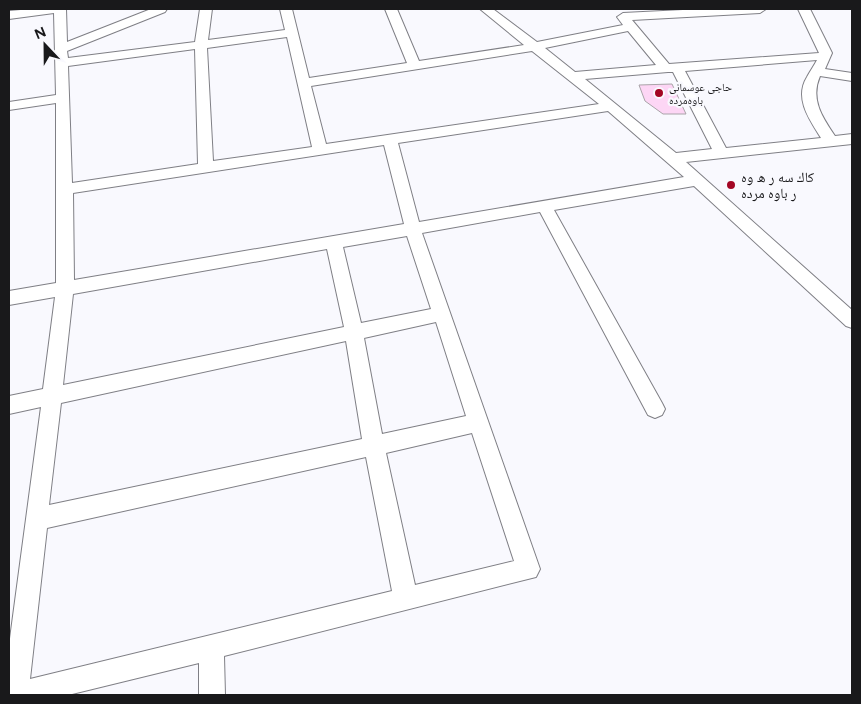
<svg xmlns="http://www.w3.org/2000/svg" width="861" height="704" viewBox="0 0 861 704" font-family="Figtree,'Noto Naskh Arabic',sans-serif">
  <rect width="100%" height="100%" fill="#f9f9fe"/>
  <!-- building -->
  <path fill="#fdd6f5" stroke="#a9a4a8" d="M672 84 686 114H663L645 101 639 85Z"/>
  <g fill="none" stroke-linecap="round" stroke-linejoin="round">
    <!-- street casing -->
    <g stroke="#7f7f85" stroke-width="2">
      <path id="street" d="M32 9H66L67 42 151 9H167L165 12 67 51 68 58 195 42 200 9H212L208 40 285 30 280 9H292L309 78 407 63 385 9H397L419 61 524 45 480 9H493L537 42 623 25 617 17 623 13 703 9H766L760 13 632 20 669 64 819 53 798 9H810L832 53 825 69 852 73V81L820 76C810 99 822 117 835 136L852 134V144L686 162 852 310V328L846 326 694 186 554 210 662 403 665 409 662 415 655 418 648 415 540 212 422 233 540 569 536 577 224 656 225 695H199V663L68 695H9V646L41 407 9 414V396L43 389 55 297 9 305V291L56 283V103L9 110V102L56 95 54 13 9 19V11ZM628 31 656 65 575 72 545 48ZM287 37 312 147 213 161 207 48ZM195 49 198 164 72 183 68 66ZM532 51 599 104 326 144 311 86ZM817 60C814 66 810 71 807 77 794 98 809 119 821 138L726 148 685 71ZM668 72H673L712 149 676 153 585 79ZM608 111 684 177 419 222 398 143ZM384 145 404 224 74 280 73 193ZM407 236 431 309 361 323 343 247ZM327 249 344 327 63 385 73 294ZM436 322 466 416 382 434 364 338ZM346 341 362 439 49 505 61 403ZM472 433 514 561 415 585 386 453ZM366 457 392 591 30 679 47 528Z"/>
    </g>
    <!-- street -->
    <use href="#street" fill="#fff" fill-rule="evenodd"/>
  </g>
  <!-- markers -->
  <g fill="#a30624" stroke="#f9f9fe" stroke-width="2">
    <circle cx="659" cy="93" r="5"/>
    <circle cx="731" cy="185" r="5"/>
  </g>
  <g text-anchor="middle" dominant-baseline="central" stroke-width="4.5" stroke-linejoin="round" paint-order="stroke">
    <!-- far-poi labels -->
    <g font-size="11" fill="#19191b" stroke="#f9f9fe" text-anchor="start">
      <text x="669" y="87">حاجی عوسمانی<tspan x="669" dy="13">باوەمردە</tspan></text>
    </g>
    <!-- poi labels -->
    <g font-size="14" fill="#19191b" stroke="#f9f9fe" text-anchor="start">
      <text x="741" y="177">كاك سه ر ه وه<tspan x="741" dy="16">ر باوه مرده</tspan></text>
    </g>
  </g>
  <!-- border -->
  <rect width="861" height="704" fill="none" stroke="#19191b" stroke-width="20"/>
  <!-- north arrow -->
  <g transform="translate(45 45) rotate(338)" stroke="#f9f9fe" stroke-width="4" paint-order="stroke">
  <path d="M0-4L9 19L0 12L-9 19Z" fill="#19191b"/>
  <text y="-8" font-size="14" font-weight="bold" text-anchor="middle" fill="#19191b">N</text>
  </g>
</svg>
